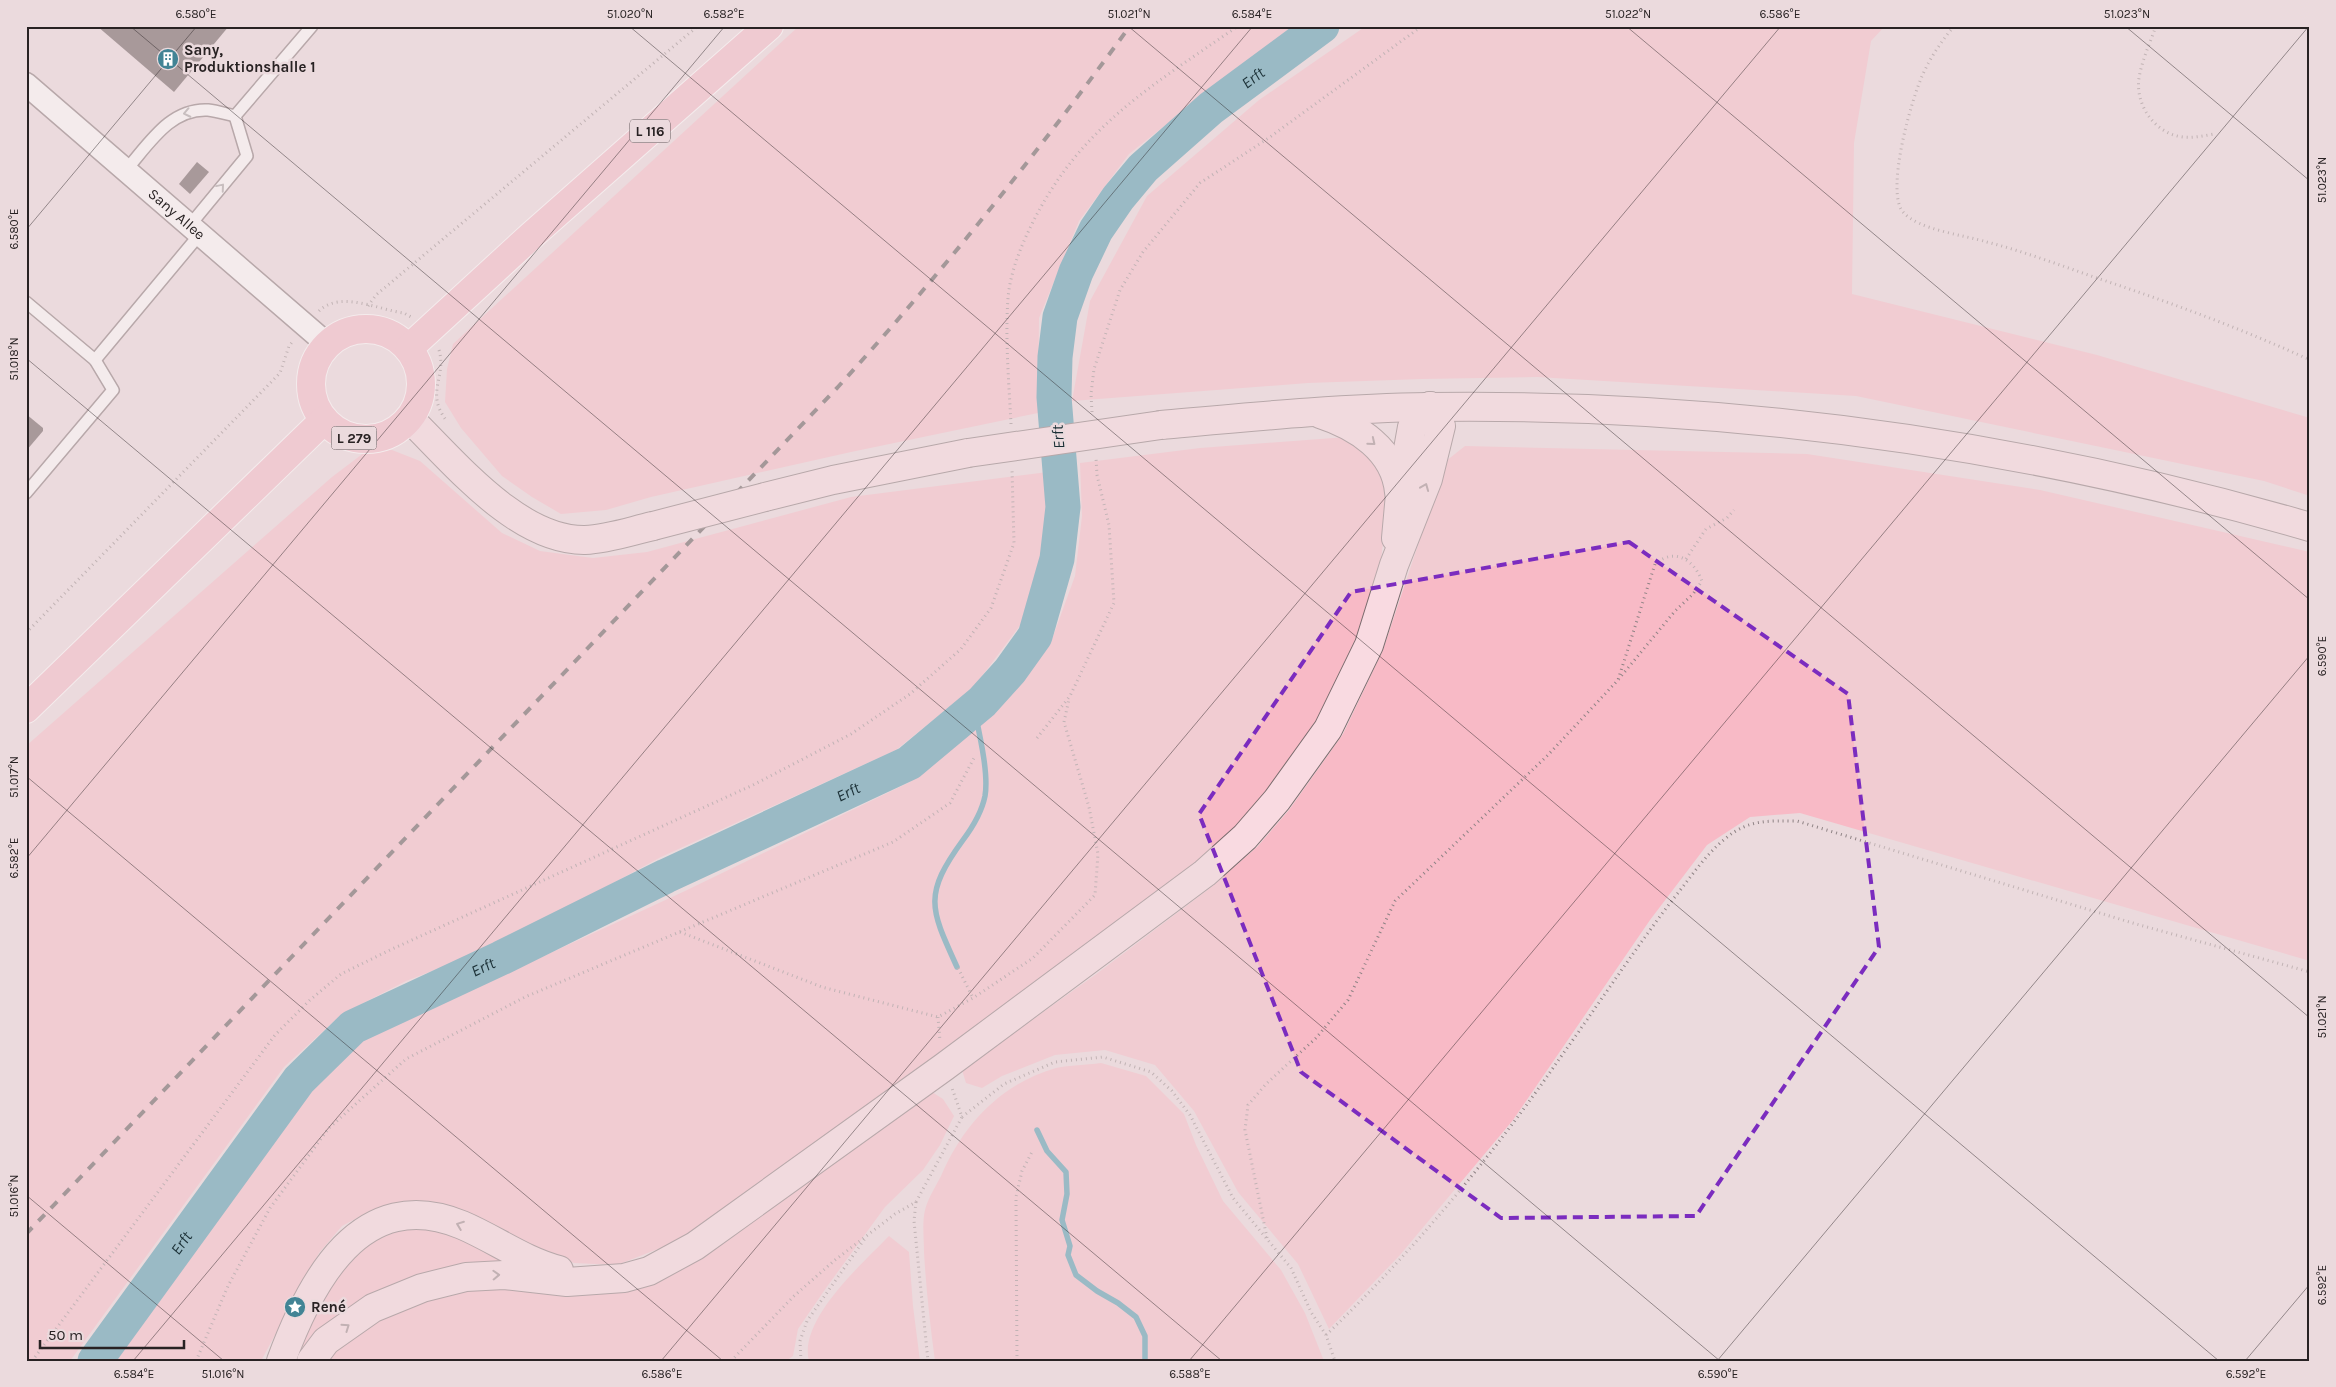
<svg xmlns="http://www.w3.org/2000/svg" width="2336" height="1387" viewBox="0 0 2336 1387" font-family="Karla,sans-serif">
  <rect width="100%" height="100%" fill="#ebdadd"/>
  <!-- green -->
  <g fill="#f8bac6">
    <path d="M799 26H1297L1202 96 1129 154 1079 221 1039 318 1038 413 851 452 651 497 606 510 561 514 532 497 502 476 461 428 445 402 447 369 453 344Z"/>
    <path d="M1366 26H1885L1871 41 1854 143 1852 294 2097 355 2310 418V496L2264 481 1856 396 1537 377 1422 379 1308 383 1072 401 1090 301 1147 196 1259 100Z"/>
    <path d="M1347 437 1376 462 1389 489 1381 560 1355 644 1318 721 1269 791 1198 865 686 1238 617 1265 574 1263 415 1203 372 1210 342 1226 319 1253 261 1361H116L313 1087 364 1039 685 891 910 782 985 720 1051 642 1075 576 1082 516 1080 463 1200 448Z"/>
    <path d="M1465 446 1807 454 2040 490 2310 552V961L1800 813 1750 817 1707 845 1650 920 1513 1120 1400 1255 1329 1329 1298 1264 1238 1192 1194 1111 1155 1065 1105 1050 1055 1055 1002 1076 982 1088 966 1083 962 1070 1095 975 1210 888 1257 847 1289 810 1343 734 1383 650 1446 461Z"/>
    <path d="M392 450 420 461 502 533 540 551 593 558 647 552 851 497 1048 472 1045 547 1024 620 973 688 896 750 661 857 497 946 406 981 342 1014 284 1067 70 1361H26V746L332 477 365 452Z"/>
    <path d="M1101 1063 1146 1076 1184 1114 1196 1145 1223 1201 1281 1270 1305 1313 1324 1361H935C930 1324 926 1288 924 1252 924 1238 922 1223 925 1210 928 1198 936 1186 941 1176 963 1125 1000 1084 1056 1068 1070 1065 1086 1065 1101 1063Z"/>
    <path d="M932 1092 943 1099 954 1116 940 1145 923 1170 885 1207 826 1288 798 1329 793 1356 786 1361H327L335 1350 389 1313 444 1293 509 1287 613 1292 675 1273Z"/>
    <path d="M391 1227 445 1228 516 1263 471 1264 305 1352 294 1343 328 1278Z"/>
    <path d="M889 1236 909 1252 913 1306 920 1361H809C798 1320 863 1263 889 1236Z"/>
  </g>
  <g fill="none" stroke-linecap="round" stroke-linejoin="round">
    <!-- stream -->
    <g stroke="#3992a9" stroke-width="5.5">
      <path d="M957 967C930 908 923 895 963 840 972 828 982 811 985 796 989 773 979 732 974 708"/>
      <path d="M1037 1130 1047 1151 1066 1172 1067 1194 1062 1220 1070 1246 1068 1255 1076 1275 1097 1291 1118 1303 1136 1317 1145 1336V1361"/>
    </g>
    <!-- river -->
    <path stroke="#3992a9" stroke-width="35" id="s1" d="M95 1361 299 1080 353 1027 501 958 666 876 909 763 982 702 1010 671 1035 636 1057 559 1063 507 1054 397 1055 357 1060 317 1076 272 1096 230 1118 198 1143 168 1211 108 1322 26"/>
  </g>
  <!-- building -->
  <g fill="#57494b">
    <path d="M97 26H229L174 92Z"/>
    <path d="M197 162 209 172 190 194 179 184Z"/>
    <path d="M26 414 43 428V431L26 451Z"/>
  </g>
  <g fill="none" stroke-linecap="round" stroke-linejoin="round">
    <!-- lane casing -->
    <g stroke="#7a6b6d" stroke-width="14">
      <g id="lane">
        <path d="M235 116 312 26"/>
        <path d="M126 170C149 144 170 108 208 110 217 111 226 114 235 116"/>
        <path d="M190 225 247 156 235 116"/>
        <path d="M26 302 95 360 113 390 26 493"/>
        <path d="M95 360 200 234"/>
      </g>
    </g>
    <!-- street casing -->
    <g stroke="#7a6b6d" stroke-width="25">
      <g id="street">
        <path id="s2" d="M26 84 327 344"/>
      </g>
    </g>
    <!-- secondary casing -->
    <g stroke="#7a6b6d" stroke-width="30">
      <g id="secondary">
        <path d="M1320 414C1357 426 1395 450 1399 492"/>
        <path d="M410 419C455 463 518 541 585 540 608 539 631 531 653 526"/>
        <path d="M1161 425C1250 417 1340 408 1429 407 1727 403 2024 444 2310 527"/>
        <path d="M765 497 833 480 968 453"/>
        <path d="M1396 538 1400 494 1412 427 1430 406"/>
        <path d="M281 1361C310 1282 361 1183 462 1225 495 1239 524 1261 559 1270"/>
        <path d="M311 1361 326 1341 373 1308 422 1288 466 1277 504 1275 567 1282 624 1278 649 1271 695 1246 944 1067 1205 873 1245 837 1277 800 1328 729 1369 645 1394 565 1428 479 1441 426 1430 406"/>
      </g>
    </g>
    <!-- primary casing -->
    <g stroke="#fff" stroke-width="30">
      <g id="primary">
        <circle cx="366" cy="384" r="55"/>
        <path d="M409 348 531 236 769 26"/>
        <path d="M26 709 324 420"/>
      </g>
    </g>
    <!-- path -->
    <g stroke="#8f8385" stroke-width="3" stroke-dasharray="1 4" stroke-linecap="butt">
      <path d="M1954 26C1942 41 1931 56 1923 74 1912 97 1885 191 1903 212 1918 230 1964 235 1987 242 2022 251 2057 264 2091 276 2166 301 2238 327 2310 360"/>
      <path d="M2156 26C2150 43 2142 60 2139 78 2135 105 2155 134 2183 137 2193 138 2203 136 2214 134"/>
      <path d="M368 306 376 295 698 26"/>
      <path d="M319 311C340 290 379 310 404 313L411 317"/>
      <path d="M439 350C447 377 425 392 446 420"/>
      <path d="M1092 412 1091 394 1094 369 1120 290 1143 252 1200 183 1270 137 1422 26"/>
      <path d="M1011 424C1009 383 1005 339 1008 298 1010 274 1020 248 1031 226 1079 127 1152 86 1238 26"/>
      <path d="M1686 559 1706 529 1727 518 1734 510"/>
      <path d="M26 633 280 373 289 346 294 340"/>
      <path d="M1037 738 1070 696 1114 603 1109 525 1097 475 1096 458"/>
      <path d="M680 932 822 987 938 1017 973 998 1033 958 1095 895 1098 854 1089 807 1064 722 1069 699"/>
      <path d="M958 968 973 998"/>
      <path d="M938 1017 940 1041"/>
      <path d="M962 1117 1004 1084 1055 1062 1103 1057 1151 1072 1172 1091 1190 1115 1233 1198 1291 1268 1311 1312 1326 1335 1335 1361"/>
      <path d="M916 1202 914 1221 928 1361"/>
      <path d="M1267 1238 1245 1130 1248 1105 1266 1084 1316 1038 1348 1000 1395 901 1548 755 1618 680 1655 564C1675 547 1694 560 1702 581L1693 594 1675 611 1618 680"/>
      <path d="M1326 1335C1412 1253 1493 1155 1560 1058 1598 1005 1634 950 1674 898 1691 877 1705 855 1726 838 1749 819 1769 821 1797 821L2136 924 2310 972"/>
      <path d="M32 1361 275 1035 310 1000 341 974 390 950 753 785 851 734 910 694 961 649 991 608 1014 543 1012 470"/>
      <path d="M196 1361 228 1286 270 1208 329 1128 406 1059 525 997 893 842 950 803 974 758"/>
      <path d="M731 1361 794 1296 835 1260 895 1214 916 1202 962 1117 952 1088"/>
      <path d="M801 1361 800 1341 807 1321 866 1237"/>
      <path d="M1017 1361 1016 1197 1022 1171 1032 1152"/>
    </g>
    <!-- lane -->
    <use href="#lane" stroke="#fff" stroke-width="11"/>
    <!-- street -->
    <use href="#street" stroke="#fff" stroke-width="22"/>
    <!-- secondary -->
    <use href="#secondary" stroke="#f9dae1" stroke-width="28"/>
    <!-- primary -->
    <use href="#primary" stroke="#f3b5c4" stroke-width="28"/>
    <!-- rail -->
    <path stroke="#4f4748" stroke-width="4" stroke-dasharray="9 9" stroke-linecap="butt" d="M26 1234 837 388C942 273 1038 152 1130 26"/>
    <!-- secondary-bridge casing -->
    <g stroke="#7a6b6d" stroke-width="30" stroke-linecap="butt">
      <g id="secondary-bridge">
        <path d="M968 453 1161 425"/>
        <path d="M653 526 765 497"/>
      </g>
    </g>
    <!-- secondary-bridge -->
    <use href="#secondary-bridge" stroke="#f9dae1" stroke-width="28"/>
  </g>
  <!-- one-way arrows -->
  <defs><path id="oneway-chevron" d="M-2-3.5L2.5 0L-2 3.5" fill="none" stroke-width="1.6" stroke-linecap="round" stroke-linejoin="round" transform="scale(1.25)"/></defs>
  <g stroke="#9e9c9c">
    <use href="#oneway-chevron" transform="translate(187 113) rotate(168)"/>
    <use href="#oneway-chevron" transform="translate(221 187) rotate(-50)"/>
  </g>
  <g stroke="#907e82">
    <use href="#oneway-chevron" transform="translate(1372 442) rotate(39)"/>
    <use href="#oneway-chevron" transform="translate(1425 487) rotate(-68)"/>
    <use href="#oneway-chevron" transform="translate(460 1225) rotate(-159)"/>
    <use href="#oneway-chevron" transform="translate(496 1275) rotate(-2)"/>
    <use href="#oneway-chevron" transform="translate(346 1327) rotate(-35)"/>
  </g>
  <!-- marked area -->
  <path d="M0 0H2336V1387H0ZM1629 542 1848 694 1879 947 1696 1216 1501 1218 1301 1072 1199 814 1351 592Z" fill="#ebdadd" fill-opacity=".55" fill-rule="evenodd"/>
  <path fill="none" stroke="#7b2cbf" stroke-width="4" stroke-dasharray="10 6" stroke-linejoin="round" d="M1629 542 1848 694 1879 947 1696 1216 1501 1218 1301 1072 1199 814 1351 592Z"/>
  <!-- ticks -->
  <path fill="none" stroke="#282223" stroke-width="1" stroke-opacity="0.45" d="M130 26 1720 1361M629 26 2219 1361M1128 26 2310 1018M1626 26 2310 600M2125 26 2310 181M26 230 197 26M26 358 1222 1361M26 776 723 1361M26 859 725 26M26 1195 224 1361M133 1361 1253 26M661 1361 1781 26M1189 1361 2309 26M1717 1361 2310 655M2245 1361 2310 1284"/>
  <!-- icons -->
  <defs>
    <g id="building-disc" transform="scale(1.125)"><circle r="9.5" fill="#428495" stroke="#ebdadd"/><path d="M-4-6H4V6H1V3H-1V6H-4ZM-2.5-4.3h1.7v1.8h-1.7ZM.8-4.3h1.7v1.8H.8ZM-2.5-1h1.7V.8h-1.7ZM.8-1h1.7V.8H.8Z" fill="#fff"/></g>
    <g id="sight-disc" transform="scale(1.125)"><circle r="9.5" fill="#428495" stroke="#ebdadd"/><path d="M0-6L1.8-2.2L6-1.7L2.9 1.2L3.7 5.4L0 3.3L-3.7 5.4L-2.9 1.2L-6-1.7L-1.8-2.2Z" fill="#fff"/></g>
  </defs>
  <g fill-rule="evenodd">
    <use href="#building-disc" x="168" y="59"/>
    <use href="#sight-disc" x="295" y="1307"/>
  </g>
  <g text-anchor="middle" dominant-baseline="central" stroke-width="5" stroke-linejoin="round" paint-order="stroke">
    <!-- shield labels -->
    <g fill="#ebdadd" stroke="#62595b" stroke-width="1">
      <rect x="630" y="119.5" width="40" height="23" rx="4"/>
      <rect x="331.5" y="426.5" width="45" height="23" rx="4"/>
    </g>
    <g font-size="14" font-weight="bold" fill="#282223">
      <text x="650" y="131">L 116</text>
      <text x="354" y="438">L 279</text>
    </g>
    <!-- poi labels -->
    <g font-size="15" font-weight="bold" fill="#282223" stroke="#ebdadd" text-anchor="start">
      <text x="184" y="50">Sany,<tspan x="184" dy="17">Produktionshalle 1</tspan></text>
      <text x="311" y="1307">René</text>
    </g>
    <!-- street labels -->
    <g font-size="15" fill="#282223" stroke="#ebdadd">
      <text stroke="none"><textPath href="#s2" startOffset="199">Sany Allee</textPath></text>
    </g>
    <!-- water labels -->
    <g font-size="16" font-style="italic" fill="#1a2f35" stroke="#ebdadd">
      <text stroke="none"><textPath href="#s1" startOffset="1856">Erft</textPath></text>
      <text transform="translate(1058 437) rotate(-95)">Erft</text>
      <text stroke="none"><textPath href="#s1" startOffset="971">Erft</textPath></text>
      <text stroke="none"><textPath href="#s1" startOffset="566">Erft</textPath></text>
      <text stroke="none"><textPath href="#s1" startOffset="146">Erft</textPath></text>
    </g>
  </g>
  <!-- border -->
  <rect width="2336" height="1387" fill="none" stroke="#ebdadd" stroke-width="55"/>
  <!-- scale -->
  <path d="M40 1340v8h144v-8" fill="none" stroke="#282223" stroke-width="2.5"/>
  <text x="48" y="1340" font-size="15" fill="#282223" stroke="#ebdadd" stroke-width="4" paint-order="stroke">50 m</text>
  <rect x="28" y="28" width="2280" height="1332" fill="none" stroke="#282223" stroke-width="2"/>
  <g font-size="12" text-anchor="middle" fill="#282223">
    <text x="196" y="18">6.580°E</text>
    <text x="630" y="18">51.020°N</text>
    <text x="724" y="18">6.582°E</text>
    <text x="1129" y="18">51.021°N</text>
    <text x="1252" y="18">6.584°E</text>
    <text x="1628" y="18">51.022°N</text>
    <text x="1780" y="18">6.586°E</text>
    <text x="2127" y="18">51.023°N</text>
    <text transform="translate(2322 180) rotate(-90)" y="4">51.023°N</text>
    <text transform="translate(14 229) rotate(-90)" y="4">6.580°E</text>
    <text transform="translate(14 359) rotate(-90)" y="4">51.018°N</text>
    <text transform="translate(2322 656) rotate(-90)" y="4">6.590°E</text>
    <text transform="translate(14 777) rotate(-90)" y="4">51.017°N</text>
    <text transform="translate(14 858) rotate(-90)" y="4">6.582°E</text>
    <text transform="translate(2322 1017) rotate(-90)" y="4">51.021°N</text>
    <text transform="translate(14 1196) rotate(-90)" y="4">51.016°N</text>
    <text transform="translate(2322 1285) rotate(-90)" y="4">6.592°E</text>
    <text x="134" y="1378">6.584°E</text>
    <text x="223" y="1378">51.016°N</text>
    <text x="662" y="1378">6.586°E</text>
    <text x="1190" y="1378">6.588°E</text>
    <text x="1718" y="1378">6.590°E</text>
    <text x="2246" y="1378">6.592°E</text>
  </g>
</svg>
